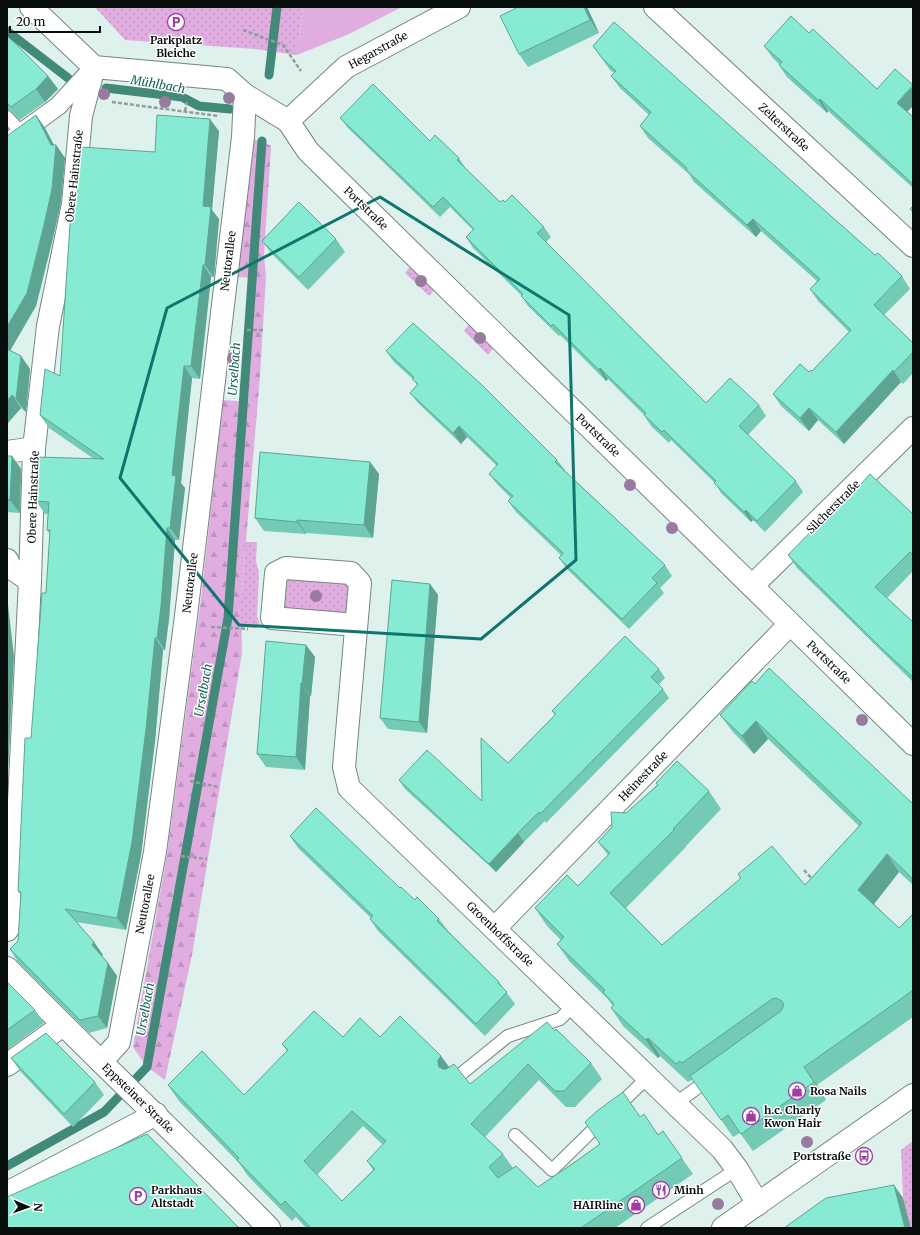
<svg xmlns="http://www.w3.org/2000/svg" width="920" height="1235" viewBox="0 0 920 1235" font-family="Merriweather,serif">
  <defs>
    <pattern id="grass-dots" width="8" height="8" patternUnits="userSpaceOnUse"><rect width="8" height="8" fill="#e1ade1"/><path d="M2 2h.1M6 6h.1" fill="none" stroke="#c094c0" stroke-width="1.8" stroke-linecap="round"/></pattern>
    <pattern id="forest-firs" width="22" height="20" patternUnits="userSpaceOnUse"><rect width="22" height="20" fill="#e1ade1"/><path d="M5 1l3.5 6h-7zM16 11l3.5 6h-7z" fill="#c094c0"/></pattern>
  </defs>
  <rect width="100%" height="100%" fill="#dff1ec"/>
  <!-- grass -->
  <g fill="url(#grass-dots)">
    <path d="M95 7H303L297 55 255 49 125 40Z"/>
    <path d="M412 264 436 288 429 296 405 273Z"/>
    <path d="M471 322 495 346 488 355 464 331Z"/>
    <path d="M246 542H257L256 561 259 573 257 616 260 625 256 628 241 627V600Z"/>
    <path d="M289 577 345 581 351 585 348 615 280 611 284 580Z"/>
    <path d="M913 1141V1228H911L903 1198 901 1150Z"/>
  </g>
  <!-- forest -->
  <path fill="url(#forest-firs)" d="M252 139 262 141 271 146 264 255 266 277 260 376 241 600 242 653 192 955 165 1080 147 1067 133 1047 167 854 201 599 223 400 248 402 256 278 237 277Z"/>
  <!-- garden -->
  <path fill="#e1ade1" d="M303 7H402L349 34 297 55Z"/>
  <g fill="none" stroke-linecap="round" stroke-linejoin="round">
    <!-- stream -->
    <g stroke="#418978" stroke-width="9">
      <path d="M7 31 68 78"/>
      <path d="M269 75 277 7"/>
      <path d="M106 88 182 97 199 106 230 109"/>
      <path d="M7 1166 104 1112 147 1067 228 618 262 141"/>
    </g>
    <!-- service casing -->
    <g stroke="#758681" stroke-width="14">
      <g id="service">
        <path d="M7 117 22 133"/>
        <path d="M456 1078 508 1036 560 1019 573 1006"/>
        <path d="M676 1103 711 1078"/>
        <path d="M615 1109 648 1077"/>
        <path d="M515 1135 552 1170 602 1121"/>
        <path d="M647 1228 737 1169"/>
      </g>
    </g>
    <!-- pedestrian casing -->
    <g stroke="#758681" stroke-width="20">
      <path id="pedestrian" d="M7 143 58 106 94 67"/>
    </g>
    <!-- minor casing -->
    <g stroke="#758681" stroke-width="24">
      <g id="minor">
        <path d="M31 7 94 67 227 79 245 95 288 121 308 151 913 744"/>
        <path d="M655 7 913 246"/>
        <path d="M288 121 346 67 459 7"/>
        <path d="M7 452 34 448"/>
        <path d="M7 560 10 567 30 581"/>
        <path d="M752 586 913 428"/>
        <path d="M356 625 272 618 276 573 286 568 351 573 360 583 344 767 349 788 722 1149 737 1169 758 1204"/>
        <path d="M495 928 790 624"/>
        <path d="M7 930 13 922 30 581 34 448 48 326 73 204 81 116 94 67"/>
        <path d="M7 968C93 1056 183 1140 269 1228"/>
        <path d="M101 1062 119 1042 155 852 185 624 243 137 245 95"/>
        <path d="M7 1065 63 1025"/>
        <path d="M7 1193 156 1114"/>
      </g>
    </g>
    <!-- tertiary casing -->
    <g stroke="#758681" stroke-width="24">
      <path id="tertiary" d="M723 1228 913 1095"/>
    </g>
    <!-- path -->
    <g stroke="#909e9a" stroke-width="2.5" stroke-dasharray="4 2" stroke-linecap="butt">
      <path d="M243 30 283 45 301 71"/>
      <path d="M112 102 218 116"/>
      <path d="M185 111 187 102"/>
      <path d="M247 330H263"/>
      <path d="M211 627 248 629"/>
      <path d="M190 781 219 787"/>
      <path d="M181 856 207 859"/>
      <path d="M804 870 813 880"/>
    </g>
    <!-- service -->
    <use href="#service" stroke="#fff" stroke-width="12"/>
    <!-- pedestrian -->
    <use href="#pedestrian" stroke="#fff" stroke-width="18"/>
    <!-- minor -->
    <use href="#minor" stroke="#fff" stroke-width="22"/>
    <!-- tertiary -->
    <use href="#tertiary" stroke="#fff" stroke-width="22"/>
  </g>
  <!-- trees -->
  <g fill="#987b9f">
    <circle cx="104" cy="94" r="6"/>
    <circle cx="229" cy="98" r="6"/>
    <circle cx="165" cy="102" r="6"/>
    <circle cx="421" cy="281" r="6"/>
    <circle cx="480" cy="338" r="6"/>
    <circle cx="233" cy="358" r="6"/>
    <circle cx="630" cy="485" r="6"/>
    <circle cx="672" cy="528" r="6"/>
    <circle cx="316" cy="596" r="6"/>
    <circle cx="862" cy="720" r="6"/>
    <circle cx="807" cy="1142" r="6"/>
    <circle cx="718" cy="1204" r="6"/>
  </g>
  <!-- wall -->
  <g fill="#73cab5" fill-rule="evenodd">
    <path d="M587 7 599 33 528 67 519 54Z"/>
    <path d="M809 33 877 89 908 112 913 117V188L828 111 827 113 787 77 779 65H780L772 57 764 46Z"/>
    <path d="M7 36 48 76 58 89 45 102 20 120 10 110H7Z"/>
    <path d="M593 46 814 201 875 255 902 276 910 289 884 315 913 343V373L903 384 901 382 844 444 818 420 809 431 781 406 773 394 809 372 812 371 849 332 818 301 810 289 817 281 761 231 756 237 694 182 689 174 648 138 640 126 649 115 620 88 611 76 614 73 610 70Z"/>
    <path d="M36 115 45 128 54 145H56L65 158 61 202 53 238 36 306 10 350 21 356 30 369 26 412 21 408 7 424V136Z"/>
    <path d="M340 118 430 141 459 158 466 169 500 202H505L544 227 551 237 546 242 706 403 759 405 766 416 748 435 796 481 803 492 765 532 753 520 751 522 721 493 715 483 671 440 669 443 651 426 644 415 608 379 606 381 560 335 559 336 528 306 521 295 473 248 466 237 473 230 450 207 440 217 348 128Z"/>
    <path d="M219 131 212 210 219 219 214 277H211L200 379 192 378 181 483 185 488 179 540H175L169 619 165 650H163L155 741 141 855 126 930 76 922 94 942 103 955 102 956 108 963 117 976 107 1028 89 1033 18 962 10 949 18 941 21 896 18 891 31 738 46 593 50 534 47 530 48 514H45L36 501 94 459 49 428 40 415 60 376 77 193 155 152Z"/>
    <path d="M336 239 345 252 308 290 271 253 262 241Z"/>
    <path d="M386 351 557 460 565 470V471L665 565 672 576 660 588 664 593 629 629 566 568 559 558 561 555 516 512 508 501 511 498 497 484 489 474 497 466 467 437 461 444 418 403 410 393 417 385 414 380 394 362Z"/>
    <path d="M7 456H12L21 469 20 513 7 512Z"/>
    <path d="M370 462 379 474 373 538 306 533V534L264 531 255 518Z"/>
    <path d="M913 514V571L887 598 912 621 913 619V682L797 568 788 555 826 522Z"/>
    <path d="M430 584 438 595 427 733 388 729 380 718Z"/>
    <path d="M306 645 315 657 311 696H310L305 770 266 767 257 754Z"/>
    <path d="M659 669 665 678 658 685 663 689 669 698 546 823 545 821 524 842 496 872 405 789 399 780 482 801 508 763 555 715 552 711Z"/>
    <path d="M755 684 913 804V885L899 872 874 904 899 928 913 914V1017L817 1085 826 1100 753 1151 740 1133 733 1137 693 1079 688 1082 660 1056 658 1058 623 1026 611 1008 613 1006 607 998 570 962 557 944 561 940 547 926 535 908 578 886 608 855 598 842 657 785 656 783 709 791 721 809 686 846V847L626 908 662 945 741 879 738 874 805 885 859 826 768 739 754 754 733 732 720 715Z"/>
    <path d="M290 836 400 888 439 919 448 931 499 982 515 1004 485 1036 378 931 370 919 371 918 298 848Z"/>
    <path d="M7 982 35 1010 44 1023 7 1050Z"/>
    <path d="M555 1031 591 1063 602 1079 575 1107H566L539 1080 485 1137 503 1154 513 1168 538 1187 640 1117 659 1135 663 1131 693 1174 615 1228H306L296 1217 292 1221 248 1176 239 1163 179 1101 168 1085 244 1095 287 1051 282 1044 343 1037H380L441 1056 449 1067 470 1084ZM363 1126 383 1145 367 1161 373 1170 342 1201 317 1175Z"/>
    <path d="M11 1058 95 1082 104 1095 73 1127 20 1071Z"/>
  </g>
  <!-- shaded-wall -->
  <g fill="#5ea493">
    <path d="M584 7H587L599 33 590 20Z"/>
    <path d="M48 76 58 89 45 102 36 89Z"/>
    <path d="M913 86V106L905 114 897 103Z"/>
    <path d="M820 99 828 111 827 113 819 101Z"/>
    <path d="M36 115 45 128 55 147 56 145 65 158 61 202 53 238 36 306 7 356V327L51 145Z"/>
    <path d="M210 119 219 131 212 210 219 219 214 277 205 265 203 206Z"/>
    <path d="M753 219 761 231 756 237 747 225Z"/>
    <path d="M203 265 211 277 200 379 191 366Z"/>
    <path d="M21 356 30 369 26 412 16 399Z"/>
    <path d="M184 366 192 378 181 483 185 488 179 540 170 528 172 475Z"/>
    <path d="M600 368 608 379 606 381 599 370Z"/>
    <path d="M893 370 901 382 844 444 836 432Z"/>
    <path d="M12 395 21 408 7 424V401Z"/>
    <path d="M809 408 818 420 809 431 800 418Z"/>
    <path d="M459 426 467 437 461 444 453 433Z"/>
    <path d="M12 456 21 469 20 513 10 500Z"/>
    <path d="M370 462 379 474 373 538 364 525Z"/>
    <path d="M746 510 753 520 751 522 744 512Z"/>
    <path d="M297 520 306 533V534L297 522Z"/>
    <path d="M167 528 175 540 169 619 165 650 157 638Z"/>
    <path d="M430 584 438 595 427 733 419 722Z"/>
    <path d="M7 596 14 656 7 791Z"/>
    <path d="M155 638 163 650 155 741 141 855 126 930 117 918Z"/>
    <path d="M306 645 315 657 311 696 302 684Z"/>
    <path d="M301 683 310 696 305 770 296 757Z"/>
    <path d="M756 721 768 739 754 754 742 736Z"/>
    <path d="M518 833 524 842 496 872 489 864Z"/>
    <path d="M887 854 899 872 871 908 858 890Z"/>
    <path d="M94 942 103 955 101 958 92 945Z"/>
    <path d="M108 963 117 976 107 1028 98 1016Z"/>
    <path d="M648 1038 660 1056 658 1058 646 1040Z"/>
    <path d="M441 1056 452 1071 449 1076 439 1067 438 1064V1060Z"/>
    <path d="M804 1067 817 1085 826 1100Z"/>
    <path d="M894 1185 903 1198 911 1228H905Z"/>
  </g>
  <!-- building -->
  <g fill="#86ebd2" stroke="#5ea493" fill-rule="evenodd">
    <path d="M518 7H584L590 20 519 54 500 16Z"/>
    <path d="M791 16 809 33 813 29 877 89 895 69 913 85 897 103 913 117V184L820 99 819 101 779 65 782 62 764 46Z"/>
    <path d="M614 22 814 201 875 255 878 253 902 276 874 305 913 343V352L894 372 893 370 836 432 809 408 800 418 773 394 800 364 809 372 811 370 812 371 851 330 810 289 820 279 753 219 747 225 686 170 687 168 640 126 651 112 611 76 616 71 602 58 593 46Z"/>
    <path d="M7 36 19 47 48 76 36 89 11 107 7 103Z"/>
    <path d="M373 84 430 141 435 135 459 158 457 160 500 202 503 200 505 202 512 195 544 227 537 233 706 403 730 378 759 405 739 426 796 481 757 521 746 510 744 512 714 483 716 481 664 430 662 432 644 415 646 413 600 368 599 370 553 324 551 326 521 296 523 294 466 237 474 229 443 197 433 207 340 118Z"/>
    <path d="M36 115 51 145H56L52 189 44 225 27 293 7 327V136Z"/>
    <path d="M157 115 210 119 203 206 211 207 205 265H203L191 366H184L172 475 176 476 170 528H167L161 606 157 638H155L146 729 132 842 117 918 65 909 94 942 92 945 108 963 98 1016 80 1020 10 949 18 941 21 892 18 891 25 738H31L42 593H46L50 530H47L49 502 36 501 37 457 104 459 40 415 45 369 60 376 70 224 77 193 81 147 155 152Z"/>
    <path d="M299 202 336 239 299 277 262 241Z"/>
    <path d="M913 206V212L910 209Z"/>
    <path d="M413 323 482 385 557 460 555 462 665 565 652 578 657 583 622 619 559 558 563 553 508 501 513 496 489 474 498 464 459 426 453 433 410 393 418 384 412 379 414 377 386 351Z"/>
    <path d="M7 349 21 356 16 399 12 395 7 401Z"/>
    <path d="M260 452 370 462 364 525 297 520V522L255 518Z"/>
    <path d="M7 456H12L10 500 7 499Z"/>
    <path d="M870 474 913 514V555L910 552 875 587 912 621 913 619V677L881 648 788 555 823 519 826 522Z"/>
    <path d="M392 580 430 584 419 722 380 718Z"/>
    <path d="M625 636 659 669 651 677 663 689 540 814 539 812 518 833 489 864 399 780 427 750 482 801 481 738 508 763 556 714 552 711Z"/>
    <path d="M266 641 306 645 302 684 301 683 296 757 257 754Z"/>
    <path d="M769 668 913 804V879L887 854 858 890 899 928 913 914V990L898 1001 804 1067 814 1082 741 1134 728 1115 721 1120 690 1076 781 1011 784 1005 782 1001 776 998 772 999 682 1063 680 1061 676 1064 648 1038 646 1040 611 1008 614 1004 603 992 605 990 557 944 564 937 535 908 567 875 578 886 610 853 598 842 612 827 611 812 626 813 658 785 656 783 677 761 709 791 673 829 674 830 610 893 662 945 741 878 738 874 772 846 805 885 862 823 756 721 742 736 720 715 752 681 755 684Z"/>
    <path d="M316 808 400 888 401 887 415 900 417 897 439 919 437 921 499 982 498 983 507 992 476 1024 370 919 373 916 290 836Z"/>
    <path d="M7 982 35 1010 7 1030Z"/>
    <path d="M314 1011 343 1037 360 1018 380 1037 400 1016 441 1056 438 1060V1064L439 1067 443 1069H446L454 1064 470 1084 547 1022 555 1031 556 1029 591 1063 564 1091H555L528 1064 471 1124 503 1154 489 1167 498 1178 516 1166 538 1187 575 1162 600 1144 585 1122 597 1111 623 1092 640 1117 644 1114 658 1135 663 1131 682 1158 581 1228H311L285 1201 281 1205 237 1160 239 1158 168 1085 202 1051 244 1095 288 1050 282 1044ZM352 1111 386 1141 367 1161 375 1169 342 1201 304 1161Z"/>
    <path d="M46 1033 95 1082 64 1114 11 1058Z"/>
    <path d="M147 1134 239 1228H7V1197Z"/>
    <path d="M894 1185 905 1228H875L874 1227 873 1228H784L826 1198Z"/>
  </g>
  <!-- marked area -->
  <path fill="none" stroke="#0f766e" stroke-width="3" stroke-linejoin="round" d="M380 197 569 315 576 560 481 639 239 625 120 478 167 308Z"/>
  <!-- icons -->
  <defs>
    <g id="parking-ring" transform="scale(0.9)"><circle r="9.5" fill="#fff" stroke="#a03da3" stroke-width="1.5"/><path d="M-3.5-5.5H1a3.5 3.5 0 0 1 0 7H-1V5.5H-3.5ZM-1-3.4V-.6H.8a1.4 1.4 0 0 0 0-2.8Z" fill="#a03da3"/></g>
    <g id="shop-ring" transform="scale(0.9)"><circle r="9.5" fill="#fff" stroke="#a03da3" stroke-width="1.5"/><path d="M-5-2.5h2.3a2.7 3.5 0 0 1 5.4 0H5L5.5 6h-11ZM-1.5-2.5h3a1.5 2.3 0 0 0-3 0Z" fill="#a03da3"/></g>
    <g id="bus-ring" transform="scale(0.9)"><circle r="9.5" fill="#fff" stroke="#a03da3" stroke-width="1.5"/><path d="M-5-6H5V4H4V6H2V4H-2V6H-4V4H-5ZM-3.5-4V0h7V-4ZM-3.5 1.2v1.5H-2V1.2ZM2 1.2v1.5H3.5V1.2Z" fill="#a03da3"/></g>
    <g id="restaurant-ring" transform="scale(0.9)"><circle r="9.5" fill="#fff" stroke="#a03da3" stroke-width="1.5"/><path d="M-5-6h1v4h1v-4h1v4h1v-4h1v5L-1.5 .5V6h-2V.5L-5-1ZM5-6V6H3V1.5H1.5Q1.5-4 5-6Z" fill="#a03da3"/></g>
  </defs>
  <g fill-rule="evenodd">
    <use href="#parking-ring" x="176" y="22"/>
    <use href="#shop-ring" x="797" y="1091"/>
    <use href="#shop-ring" x="751" y="1116"/>
    <use href="#bus-ring" x="864" y="1156"/>
    <use href="#restaurant-ring" x="661" y="1190"/>
    <use href="#parking-ring" x="138" y="1196"/>
    <use href="#shop-ring" x="636" y="1205"/>
  </g>
  <g text-anchor="middle" dominant-baseline="central" stroke-width="3" stroke-linejoin="round" paint-order="stroke">
    <!-- poi labels -->
    <g font-size="11" font-weight="bold" fill="#080e0c" stroke="#fff" text-anchor="start">
      <text x="176" y="40" text-anchor="middle">Parkplatz<tspan x="176" dy="13">Bleiche</tspan></text>
      <text x="810" y="1091">Rosa Nails</text>
      <text x="764" y="1110">h.c. Charly<tspan x="764" dy="13">Kwon Hair</tspan></text>
      <text x="851" y="1156" text-anchor="end">Portstraße</text>
      <text x="151" y="1190">Parkhaus<tspan x="151" dy="13">Altstadt</tspan></text>
      <text x="674" y="1190">Minh</text>
      <text x="623" y="1205" text-anchor="end">HAIRline</text>
    </g>
    <!-- street labels -->
    <g font-size="11" fill="#080e0c" stroke="#fff">
      <text transform="translate(378 50) rotate(-29)">Hegarstraße</text>
      <text transform="translate(784 127) rotate(43)">Zelterstraße</text>
      <text transform="translate(74 176) rotate(-84)">Obere Hainstraße</text>
      <text transform="translate(366 208) rotate(44)">Portstraße</text>
      <text transform="translate(228 261) rotate(-83)">Neutorallee</text>
      <text transform="translate(598 435) rotate(44)">Portstraße</text>
      <text transform="translate(33 497) rotate(-88)">Obere Hainstraße</text>
      <text transform="translate(833 507) rotate(-45)">Silcherstraße</text>
      <text transform="translate(190 583) rotate(-83)">Neutorallee</text>
      <text transform="translate(829 662) rotate(44)">Portstraße</text>
      <text transform="translate(643 776) rotate(-46)">Heinestraße</text>
      <text transform="translate(145 904) rotate(-79)">Neutorallee</text>
      <text transform="translate(500 934) rotate(44)">Groenhoffstraße</text>
      <text transform="translate(138 1098) rotate(44)">Eppsteiner Straße</text>
    </g>
    <!-- water labels -->
    <g font-size="12" font-style="italic" fill="#0f6353" stroke="#fff">
      <text transform="translate(158 84) rotate(10)">Mühlbach</text>
      <text transform="translate(234 369) rotate(-86)">Urselbach</text>
      <text transform="translate(203 690) rotate(-80)">Urselbach</text>
      <text transform="translate(145 1009) rotate(-80)">Urselbach</text>
    </g>
  </g>
  <!-- border -->
  <rect width="920" height="1235" fill="none" stroke="#080e0c" stroke-width="16"/>
  <!-- north arrow -->
  <g transform="translate(28 1207) rotate(92)" stroke="#ffffff" stroke-width="3" paint-order="stroke">
  <path d="M0-3L7 15L0 10L-7 15Z" fill="#080e0c"/>
  <text y="-6" font-size="11" font-weight="bold" text-anchor="middle" fill="#080e0c">N</text>
  </g>
  <!-- scale -->
  <path d="M10 26v6h90v-6" fill="none" stroke="#080e0c" stroke-width="2"/>
  <text x="16" y="26" font-size="12" fill="#080e0c" stroke="#ffffff" stroke-width="3" paint-order="stroke">20 m</text>
</svg>
